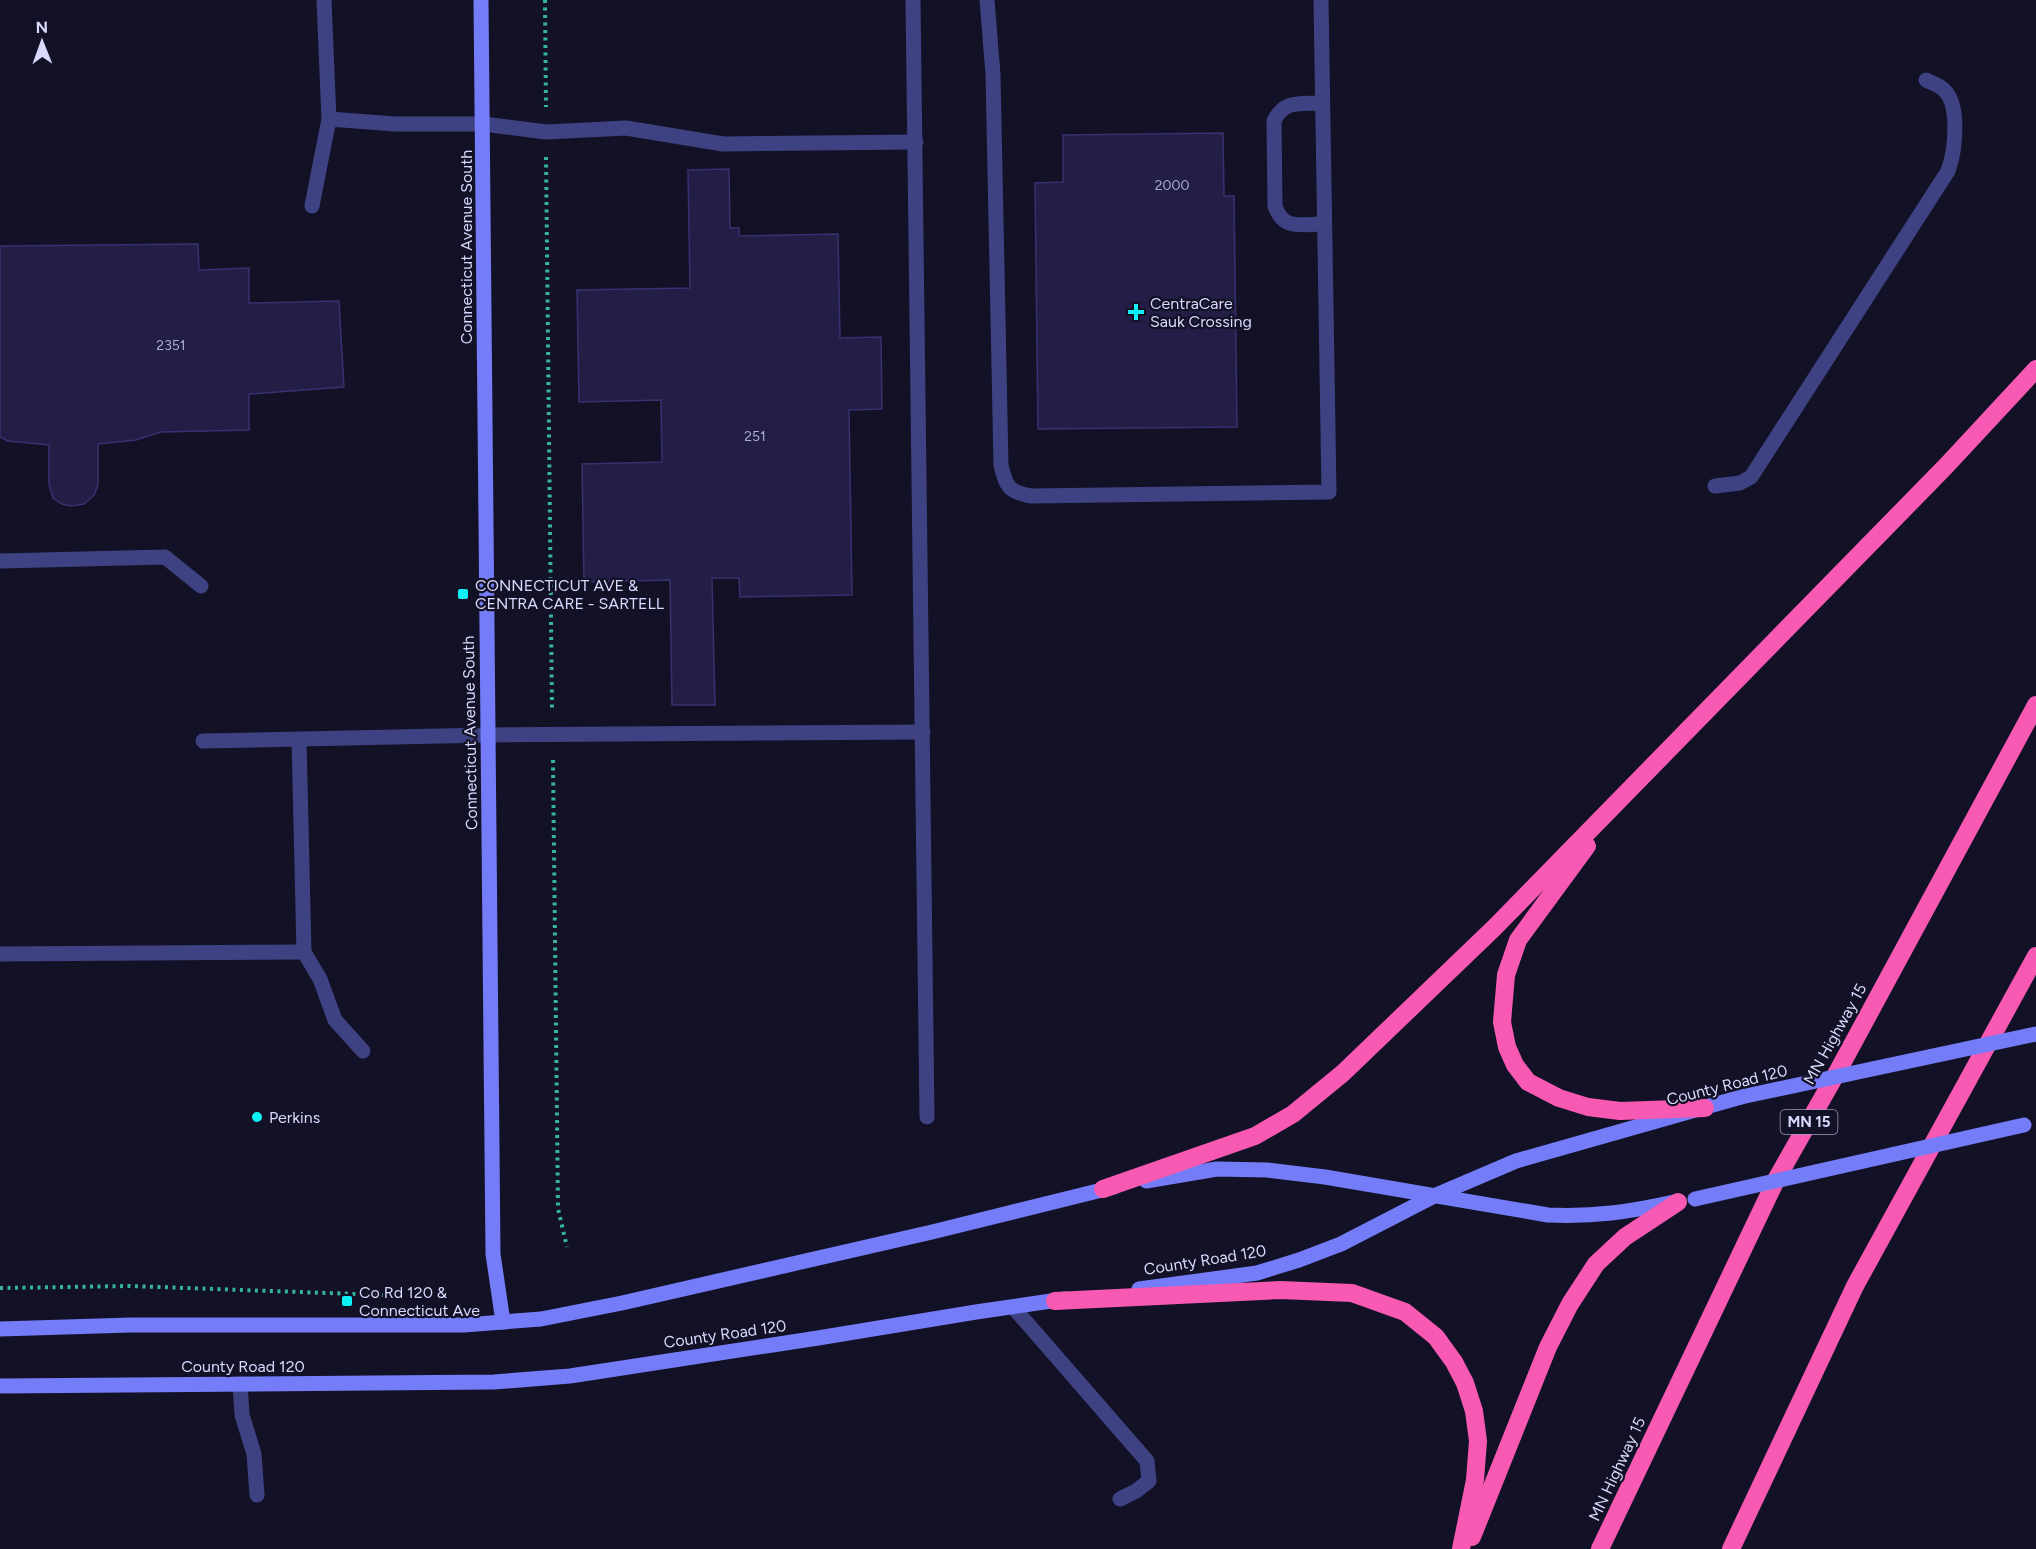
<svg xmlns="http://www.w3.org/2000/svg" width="2036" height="1549" viewBox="0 0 2036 1549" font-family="Figtree,sans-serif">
  <rect width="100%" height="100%" fill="#131126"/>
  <!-- building -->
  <g fill="#221e46" stroke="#383171" stroke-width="1.5">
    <path d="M1223 133 1224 196H1234L1237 427 1038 429 1035 183 1063 182V135Z"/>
    <path d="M729 169 730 228H739V236L838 234 840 338 881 337 882 409 849 410 852 595 740 597 739 578H712L715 705H672L670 580 584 582 582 464 662 462 661 400 579 402 577 290 690 288 688 170Z"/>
    <path d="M198 244 199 270 249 268V303L339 301 344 387 249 394V430L161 432 136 440 98 444V485L94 495 84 504 71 506 62 504 53 498 49 485V445L8 441 0 437V246Z"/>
  </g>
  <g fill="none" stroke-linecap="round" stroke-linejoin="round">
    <!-- path -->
    <g stroke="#36b3a1" stroke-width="4" stroke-dasharray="3 4.5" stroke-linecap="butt">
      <path d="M545 0 546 107"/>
      <path d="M546 157 552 710"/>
      <path d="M553 760 558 1209 567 1247"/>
      <path d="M0 1288 130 1286 384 1295"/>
    </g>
    <!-- lane -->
    <g stroke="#3e4283" stroke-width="15">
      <path d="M324 0 329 119"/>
      <path d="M913 0 927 1117"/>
      <path d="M987 0 993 74 1001 465C1006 486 1008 492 1031 496L1329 492 1321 0"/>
      <path d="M1322 103C1301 104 1285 99 1274 121L1275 206C1283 231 1302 224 1324 224"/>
      <path d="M312 206 329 119 395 124H483L546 132 626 128 723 144 916 142"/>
      <path d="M1715 486 1740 483 1751 477 1948 171C1955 152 1961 104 1943 89 1939 85 1931 83 1926 80"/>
      <path d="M0 561 165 557 201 586"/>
      <path d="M299 739 304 952 320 979 335 1020 363 1051"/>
      <path d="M203 741 488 735 923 732"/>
      <path d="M0 954 304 952"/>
      <path d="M1013 1307 1147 1461 1149 1481 1136 1491 1120 1499"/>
      <path d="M240 1384 242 1415 254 1454 257 1495"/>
    </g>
    <!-- secondary -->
    <g stroke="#747cf8" stroke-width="15">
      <path d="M481 0 493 1254 503 1322"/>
      <path d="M1146 1181 1217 1169 1267 1170 1325 1177 1548 1215C1594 1217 1629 1212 1674 1202"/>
      <path d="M1139 1289 1257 1273 1299 1260 1341 1244 1434 1196 1516 1161 1741 1097"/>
      <path d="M0 1329 131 1325H464L541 1319 622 1303 932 1232 1114 1187"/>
      <path d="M0 1386 494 1382 570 1376 818 1338 976 1312 1065 1299"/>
    </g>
    <!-- highway -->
    <g stroke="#f759b3" stroke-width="18">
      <path d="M1587 846 1518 940 1506 975 1502 1022 1507 1047 1515 1065 1528 1082 1559 1098 1588 1107 1620 1111 1705 1108"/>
      <path d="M1103 1189 1255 1136 1293 1114 1343 1073 1494 928 1946 466 2036 369"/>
      <path d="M1055 1301 1280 1290 1352 1293 1405 1312 1436 1337 1454 1362 1465 1383 1474 1411 1478 1441 1475 1480 1461 1549"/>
      <path d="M1472 1537 1548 1347 1570 1304 1596 1264 1625 1237 1678 1202"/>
      <path d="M1600 1549 1777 1178 1839 1069 2036 705"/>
      <path d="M1731 1549 1855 1286 2036 956"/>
    </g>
    <!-- secondary-bridge -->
    <g stroke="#747cf8" stroke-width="15">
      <path d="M1741 1097 2036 1034"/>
      <path d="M1695 1199 2024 1125"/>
    </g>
  </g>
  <!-- markers -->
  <g fill="#0ef0f3" stroke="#131126" stroke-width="2">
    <path d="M1133 303h6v6h6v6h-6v6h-6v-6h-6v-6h6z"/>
    <rect x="457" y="588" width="12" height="12" rx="3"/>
    <circle cx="257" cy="1117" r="6"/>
    <rect x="341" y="1295" width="12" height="12" rx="3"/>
  </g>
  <g text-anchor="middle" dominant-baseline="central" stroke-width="4.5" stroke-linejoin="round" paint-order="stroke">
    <!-- number labels -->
    <g font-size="14" fill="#abaacf">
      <text x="1172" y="185">2000</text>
      <text x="171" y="345">2351</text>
      <text x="755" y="436">251</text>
    </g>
    <!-- shield labels -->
    <rect fill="#131126" stroke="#9e9cbc" stroke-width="1.5" x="1780.5" y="1110" width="57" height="24" rx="4.5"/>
    <g font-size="15" font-weight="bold" fill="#d9d8fd">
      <text x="1809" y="1122">MN 15</text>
    </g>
    <!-- street labels -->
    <g font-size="16" fill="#d9d8fd" stroke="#131126">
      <text transform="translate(466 247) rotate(-90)">Connecticut Avenue South</text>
      <text transform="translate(470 733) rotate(-91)">Connecticut Avenue South</text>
      <text transform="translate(1835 1034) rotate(-61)">MN Highway 15</text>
      <text transform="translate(1727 1085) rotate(-14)">County Road 120</text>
      <text transform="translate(1205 1260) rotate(-9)">County Road 120</text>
      <text transform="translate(725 1334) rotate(-8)">County Road 120</text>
      <text x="243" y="1366">County Road 120</text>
      <text transform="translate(1617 1469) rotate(-65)">MN Highway 15</text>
    </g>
    <!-- poi labels -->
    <g font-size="16" fill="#d9d8fd" stroke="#131126" text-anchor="start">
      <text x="1150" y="303">CentraCare<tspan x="1150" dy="18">Sauk Crossing</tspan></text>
      <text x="475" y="585">CONNECTICUT AVE &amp;<tspan x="475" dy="18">CENTRA CARE - SARTELL</tspan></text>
      <text x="269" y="1117">Perkins</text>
      <text x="359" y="1292">Co Rd 120 &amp;<tspan x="359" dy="18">Connecticut Ave</tspan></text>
    </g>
  </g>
  <!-- north arrow -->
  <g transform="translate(42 42) rotate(359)" stroke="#131126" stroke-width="4.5" paint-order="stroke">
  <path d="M0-4.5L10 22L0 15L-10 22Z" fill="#d9d8fd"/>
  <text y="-9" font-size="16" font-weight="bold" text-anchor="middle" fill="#d9d8fd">N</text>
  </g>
</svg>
